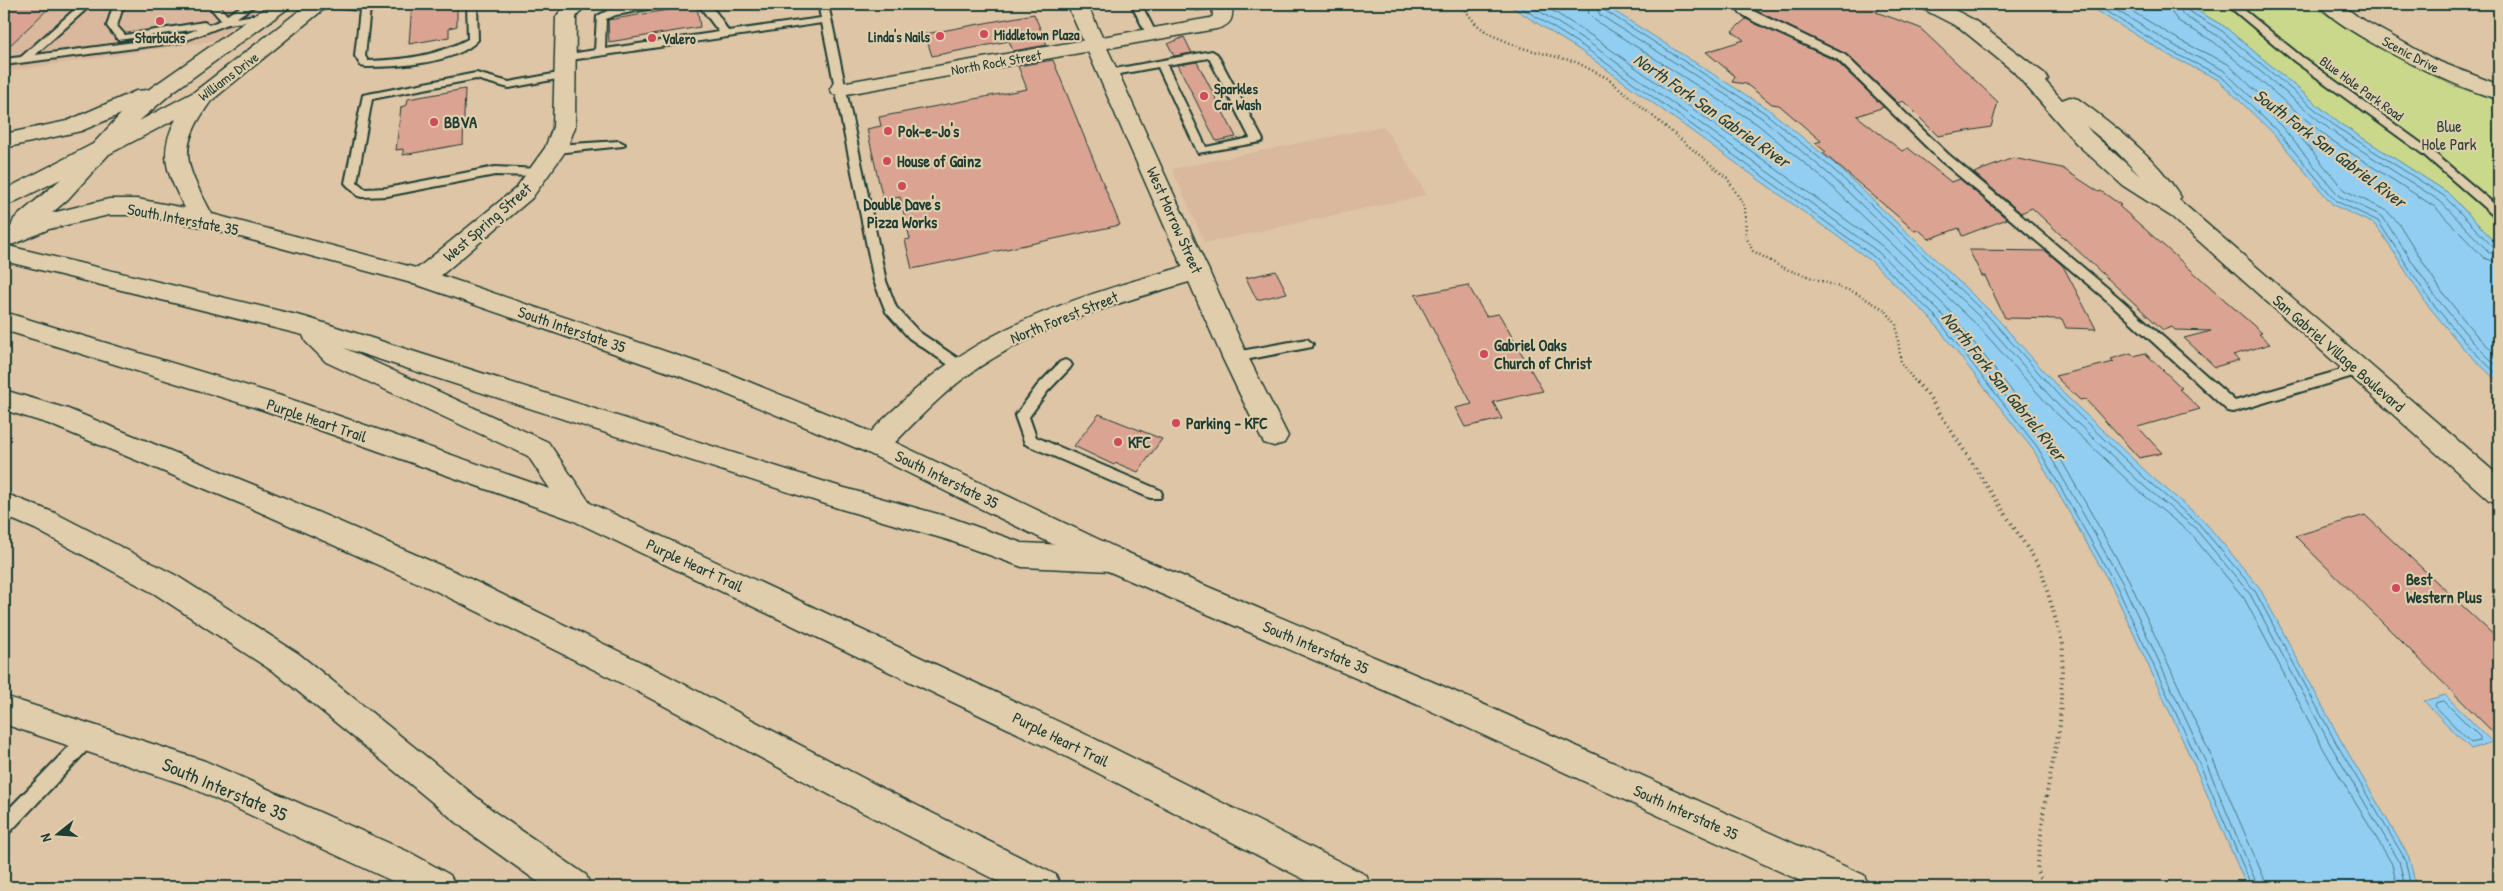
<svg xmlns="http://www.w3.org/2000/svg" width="2503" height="891" viewBox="0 0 2503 891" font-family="'Patrick Hand',sans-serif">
  <rect width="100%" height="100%" fill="#dec5a6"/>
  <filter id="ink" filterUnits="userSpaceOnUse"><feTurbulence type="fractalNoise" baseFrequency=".02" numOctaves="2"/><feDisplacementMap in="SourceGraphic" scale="10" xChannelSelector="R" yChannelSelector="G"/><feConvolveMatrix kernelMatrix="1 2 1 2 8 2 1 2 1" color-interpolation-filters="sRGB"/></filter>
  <g filter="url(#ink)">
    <!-- built -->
    <g fill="#d9b89e">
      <path d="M4 4H264L212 41 4 72Z"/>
      <path d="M1384 126 1427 195 1205 243 1172 169Z"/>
    </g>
    <!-- green -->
    <path fill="#cad88b" stroke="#748a60" d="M2186 4H2310L2366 40 2452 85 2499 101V246L2447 192 2339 123 2225 27Z"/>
    <!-- water -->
    <g fill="#91cef2" stroke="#6394a6">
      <path d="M1507 4H1603L1768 109 1837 166 1993 314 2065 395 2153 478 2203 520 2259 587 2340 739 2409 857 2416 887H2247L2196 769 2113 589 2034 451 1931 319 1870 260 1581 51Z"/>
      <path d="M2085 4H2186L2225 27 2339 123 2447 192 2499 246V383L2464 349 2426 303 2383 235 2374 224 2333 205 2274 134 2217 79 2172 57Z"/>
      <path d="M2445 695 2492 742 2471 749 2424 701Z"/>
    </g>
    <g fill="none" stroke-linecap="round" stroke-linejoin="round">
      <!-- shore -->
      <g stroke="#4d7780" stroke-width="1">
        <path d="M1516 4 1584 47 1873 256 1935 316 2038 448 2117 587 2201 767 2252 887"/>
        <path d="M1528 4 1588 42 1877 251 1940 312 2044 445 2123 584 2207 765 2258 887"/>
        <path d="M1542 4 1592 36 1881 245 1946 307 2050 440 2129 580 2214 762 2264 878 2265 887"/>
        <path d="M1587 4 1589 14 1596 21 1757 124 1825 180 1979 327 2052 409 2140 492 2190 533 2244 598 2323 748 2392 864 2397 887"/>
        <path d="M1595 4 1600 15 1762 118 1830 175 1985 322 2057 404 2145 487 2195 528 2250 594 2330 744 2399 861 2405 887"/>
        <path d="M1601 4 1604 10 1765 113 1834 170 1989 317 2062 399 2149 482 2199 524 2255 591 2335 741 2405 859 2411 887"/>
        <path d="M2094 4 2174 53 2221 76 2277 131 2336 201 2378 221 2430 300 2467 345 2499 376"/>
        <path d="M2106 4 2177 47 2223 70 2282 127 2339 196 2382 216 2435 296 2472 341 2499 368"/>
        <path d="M2120 4 2181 41 2228 64 2288 122 2344 190 2387 211 2399 224 2442 292 2477 336 2499 357"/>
        <path d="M2171 4 2172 13 2178 21 2214 42 2328 138 2435 207 2484 258 2499 263"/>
        <path d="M2178 4 2183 15 2218 36 2333 132 2440 201 2489 252 2499 256"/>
        <path d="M2185 4 2187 10 2222 31 2336 127 2444 196 2494 248 2499 249"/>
        <path d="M2444 701 2480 737V741L2471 743 2435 706 2436 703Z"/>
      </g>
    </g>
    <!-- building -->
    <g fill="#daa392" stroke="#1f3d34">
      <path d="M4 4H53L4 51Z"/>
      <path d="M412 4H457V26L449 28V37L409 44Z"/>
      <path d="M1765 4H1885L1876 12 1920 28 1998 102 1991 127 1938 136 1903 101 1898 103 1846 54 1757 11Z"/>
      <path d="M697 5 700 27 609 42 608 20Z"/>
      <path d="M1034 14 1047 45 1013 51 1009 41 932 56 925 34Z"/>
      <path d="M1746 19 1836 61 1884 107 1857 116 1902 151 1908 148 1951 182 1960 179 2007 219 1962 236 1959 228 1929 239 1919 230 1915 231 1823 153 1826 152 1815 143 1821 141 1779 105 1772 104 1746 84 1732 82 1735 76 1706 52 1744 40 1732 31Z"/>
      <path d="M1184 37 1192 53 1174 56 1168 44Z"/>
      <path d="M1053 60 1120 225 912 269 905 240 910 239 900 197 883 200 867 129 881 126 879 117 1027 89 1018 66Z"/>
      <path d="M1197 62 1236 137 1216 141 1178 65Z"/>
      <path d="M465 89 463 144 403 155V149L396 150 401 107 407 105 408 99Z"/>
      <path d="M2013 158 2062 168 2099 192 2101 191 2121 205 2119 206 2262 333 2259 334 2270 344 2233 355 2239 360 2215 367 2184 338 2211 331 2175 330 2172 327 2163 330 2032 208 2021 213 1974 173Z"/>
      <path d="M1969 250 2046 251 2063 266 2096 329 2066 328 2062 319 2005 318 1985 276H1982Z"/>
      <path d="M1276 271 1287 293 1257 300 1246 278Z"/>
      <path d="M1468 285 1486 316 1499 314 1543 391 1493 402 1502 419 1465 427 1455 408 1472 404 1415 295Z"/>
      <path d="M2131 353 2134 356 2145 353 2182 388 2179 389 2200 409 2138 427 2162 453 2139 458 2085 399 2080 400 2055 376 2114 362 2111 359Z"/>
      <path d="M1099 414 1162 439 1138 472 1116 463 1114 465 1074 446Z"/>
      <path d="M2365 515 2499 640V738L2295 536Z"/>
    </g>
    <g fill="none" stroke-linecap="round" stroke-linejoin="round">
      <!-- service casing -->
      <g stroke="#1f3d34" stroke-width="4">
        <g id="service">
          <path d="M81 4H92L35 55 180 36 198 29 118 40 107 26 112 9 117 4H127L122 10 117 26 125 35 204 22 209 25 221 20 207 4H217L227 15 245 4H257L236 18 267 13 272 16 267 19 228 24 182 42 4 65V59L21 57Z"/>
          <path d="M324 4H374L370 8 365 56 368 61C404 60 436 56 468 39L467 4H477L478 40C456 64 396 67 365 67L361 66 355 56 360 10 329 7Z"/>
          <path d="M643 4H664L659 7 616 15 606 19 605 49 719 32 698 4C715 4 720 18 728 31L821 18 818 4H828L886 281 896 307 919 332 966 364 968 367 966 370H956L909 338 886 312 874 281 822 23 564 61 559 58 564 55 595 50 597 16 609 10Z"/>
          <path d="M1131 4H1141L1157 35 1156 37H1148Z"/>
          <path d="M1177 4H1219C1210 11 1186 11 1177 4Z"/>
          <path d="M1737 4H1747L1749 9 1845 55 1948 154 2117 296 2235 401 2358 365 2365 370 2363 373 2233 412 2228 411 2109 302 1940 160 1837 59 1755 22 1740 13Z"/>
          <path d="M2226 4H2237L2302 57 2432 151 2499 208V218L2495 217 2424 155 2294 61Z"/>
          <path d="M1212 51 1217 54 1263 140 1261 142 1198 153 1158 67 1109 76 1104 73 1109 70ZM1209 58 1250 138 1206 147 1167 65Z"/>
          <path d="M564 72 568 73V77L509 88 476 79 372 99 357 182 365 189 387 188 495 167 541 169 547 173 545 176 495 175 387 196 362 197 358 196 345 183 363 95 476 73 509 82Z"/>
          <path d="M619 141 625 144 623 146 556 153 550 149 556 145Z"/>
          <path d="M1307 339 1313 344 1312 347 1235 362 1229 357 1235 352Z"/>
          <path d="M1065 360 1070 362 1072 365 1070 368 1047 392 1029 417 1036 437 1160 490 1162 494 1160 498H1150L1025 444 1015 416 1037 386 1060 362Z"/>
          <path d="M88 731 94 733 96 738 94 743 10 832 4 834V814L82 733Z"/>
        </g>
      </g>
      <!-- minor casing -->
      <g stroke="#1f3d34" stroke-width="3">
        <g id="minor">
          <path d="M566 4H586L576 17 575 127 567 149 532 198 431 284 422 286 413 284 410 278 413 272 516 188 545 148 553 127 556 17Z"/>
          <path d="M1212 4H1232C1233 19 1232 25 1216 29L841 95 833 94 830 89 833 84 841 83 1210 18 1213 16Z"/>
          <path d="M1918 4H1943L1974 20 2045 74 2048 79 2046 82 2062 100 2070 97 2078 99C2116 127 2155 156 2181 197L2179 200 2499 476V503L2489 500 2172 217 2122 185 2076 143 2013 71 1960 28 1921 8ZM2086 126 2116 151 2141 177 2092 133Z"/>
          <path d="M2319 4H2341L2358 17 2435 60 2499 85V99C2464 92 2338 32 2319 4Z"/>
          <path d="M1197 263 1206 265 1209 271 1206 277C1124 301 1039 324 968 375 938 397 912 425 886 452L876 456 866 452 862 445C871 429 887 416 901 403 984 322 1089 293 1197 263Z"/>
        </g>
      </g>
      <!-- tertiary casing -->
      <g stroke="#1f3d34" stroke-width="3">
        <path id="tertiary" d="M1067 4H1087L1248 357 1288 436 1284 443 1274 446 1264 443 1260 436 1222 357Z"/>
      </g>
      <!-- secondary casing -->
      <g stroke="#1f3d34" stroke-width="3">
        <g id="secondary">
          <path d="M271 4H294L174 91 139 121 194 92 308 4H330L211 101C176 150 185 164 212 214L431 272 720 370 886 438 1121 550 1440 685 1864 875 1869 887H1814L1418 705 1101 568 866 452 702 384 415 284 203 227 137 215H109L49 229 14 244 4 245V230L11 227 14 219 61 179 4 207V190L93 144 121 114 81 131 4 148V134L67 121 136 91 148 90ZM176 119C157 155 168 175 185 208L137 199H109L52 213 68 199 109 154Z"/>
          <path d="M4 696 205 761 411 853 450 875 456 887H405L186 785 4 724Z"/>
        </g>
      </g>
      <!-- motorway casing -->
      <g stroke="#1f3d34" stroke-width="3">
        <g id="motorway">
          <path d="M4 245 305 317 841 487 952 518 1022 543 1111 547 1121 550 1126 559 1121 568 1111 571 1022 567 948 540 841 509 344 348 548 442 590 503 1089 736 1366 875 1371 887H1319L1065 756 570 519 263 410 4 330V312L281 396 550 489 528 456 326 362 306 342 303 335 4 261Z"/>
          <path d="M4 390 68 409 264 489 458 573 653 668 882 788 1056 875 1061 887H1009L858 810 631 688 436 591 244 505 49 424 4 410Z"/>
          <path d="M4 493 55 513 177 576 299 654 496 813 586 875 591 887H545L472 835 277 674 155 594 35 529 4 516Z"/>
        </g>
      </g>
      <!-- path-far1 -->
      <path stroke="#1f3d34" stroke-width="2.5" stroke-dasharray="1 3" stroke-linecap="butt" d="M1460 4 1476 24 1489 34 1522 48 1576 62 1607 78 1727 178 1745 207 1746 237 1753 251 1783 268 1854 292 1885 310 1896 324 1901 363 1917 384"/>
      <!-- path -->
      <path stroke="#1f3d34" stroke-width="4" stroke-dasharray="1 4.5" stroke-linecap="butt" d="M1916 382 1928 395 2041 569 2063 645 2060 725 2044 808 2037 871 2044 887"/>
      <!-- service -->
      <use href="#service" fill="#dfcdab" fill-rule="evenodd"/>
      <!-- minor -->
      <use href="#minor" fill="#dfcdab" fill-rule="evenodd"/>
      <!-- tertiary -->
      <use href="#tertiary" fill="#dfcdab" fill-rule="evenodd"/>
      <!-- secondary -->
      <use href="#secondary" fill="#dfcdab" fill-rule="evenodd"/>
      <!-- motorway -->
      <use href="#motorway" fill="#dfcdab" fill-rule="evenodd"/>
    </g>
  </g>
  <!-- markers -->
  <g fill="#d1495b" stroke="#dfcdab" stroke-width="2">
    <circle cx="160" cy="21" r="5"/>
    <circle cx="984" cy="34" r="5"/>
    <circle cx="940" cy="36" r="5"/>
    <circle cx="652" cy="38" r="5"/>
    <circle cx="1204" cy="96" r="5"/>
    <circle cx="434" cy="122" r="5"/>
    <circle cx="888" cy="131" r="5"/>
    <circle cx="887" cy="161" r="5"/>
    <circle cx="902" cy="186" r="5"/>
    <circle cx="1484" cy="354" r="5"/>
    <circle cx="1176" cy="423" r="5"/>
    <circle cx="1118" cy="442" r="5"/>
    <circle cx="2396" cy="588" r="5"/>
  </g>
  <g text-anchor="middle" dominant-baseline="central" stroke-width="4.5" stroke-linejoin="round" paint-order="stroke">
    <!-- far-poi labels -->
    <g font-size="14" font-weight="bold" fill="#1f3d34" stroke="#dfcdab" text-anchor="start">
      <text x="994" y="34">Middletown Plaza</text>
      <text x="930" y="36" text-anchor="end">Linda's Nails</text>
      <text x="160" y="37" text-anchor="middle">Starbucks</text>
      <text x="662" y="38">Valero</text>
      <text x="1214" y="88">Sparkles<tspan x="1214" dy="16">Car Wash</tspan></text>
    </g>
    <!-- far-street labels -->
    <g font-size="14" fill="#1f3d34" stroke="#dfcdab">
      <text transform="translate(2411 54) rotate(28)">Scenic Drive</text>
      <text transform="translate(996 62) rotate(-10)">North Rock Street</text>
      <text transform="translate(228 76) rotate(-37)">Williams Drive</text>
      <text transform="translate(2362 88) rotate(36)">Blue Hole Park Road</text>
    </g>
    <!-- poi labels -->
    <g font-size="16" font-weight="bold" fill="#1f3d34" stroke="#dfcdab" text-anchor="start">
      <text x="444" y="122">BBVA</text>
      <text x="898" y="131">Pok-e-Jo's</text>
      <text x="897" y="161">House of Gainz</text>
      <text x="902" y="204" text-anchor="middle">Double Dave's<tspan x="902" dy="18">Pizza Works</tspan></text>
      <text x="1494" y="345">Gabriel Oaks<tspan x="1494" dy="18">Church of Christ</tspan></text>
      <text x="1186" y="423">Parking - KFC</text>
      <text x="1128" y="442">KFC</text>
      <text x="2406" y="579">Best<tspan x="2406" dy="18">Western Plus</tspan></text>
    </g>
    <!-- park labels -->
    <g font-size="16" fill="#284538" stroke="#dfcdab">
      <text x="2449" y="126">Blue<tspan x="2449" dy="18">Hole Park</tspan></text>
    </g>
    <!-- street labels -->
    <g font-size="16" fill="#1f3d34" stroke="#dfcdab">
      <text transform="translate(183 219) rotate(11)">South Interstate 35</text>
      <text transform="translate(1175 220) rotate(66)">West Morrow Street</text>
      <text transform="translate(487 222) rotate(-41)">West Spring Street</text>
      <text transform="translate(1064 317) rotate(-22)">North Forest Street</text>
      <text transform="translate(572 329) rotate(19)">South Interstate 35</text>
      <text transform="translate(2339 353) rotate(41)">San Gabriel Village Boulevard</text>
      <text transform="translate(317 420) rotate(19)">Purple Heart Trail</text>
      <text transform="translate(947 479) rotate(26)">South Interstate 35</text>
      <text transform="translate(695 565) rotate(25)">Purple Heart Trail</text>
      <text transform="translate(1316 647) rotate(23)">South Interstate 35</text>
      <text transform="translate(1061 739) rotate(26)">Purple Heart Trail</text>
      <text transform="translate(1686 812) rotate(24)">South Interstate 35</text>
    </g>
    <!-- water labels -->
    <g font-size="18" font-style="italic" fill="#25443e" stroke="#dfcdab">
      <text transform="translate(1712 110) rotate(35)">North Fork San Gabriel River</text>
      <text transform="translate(2330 148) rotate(37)">South Fork San Gabriel River</text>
      <text transform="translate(2004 386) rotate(51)">North Fork San Gabriel River</text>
    </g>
    <!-- near-street labels -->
    <g font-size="19" fill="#1f3d34" stroke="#dfcdab">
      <text transform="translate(225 789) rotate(23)">South Interstate 35</text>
    </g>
  </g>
  <!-- margin -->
  <rect width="2503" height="891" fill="none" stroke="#dfcdab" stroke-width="20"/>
  <rect x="10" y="10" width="2483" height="871" fill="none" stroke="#1f3d34" stroke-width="2" filter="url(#ink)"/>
  <!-- north arrow -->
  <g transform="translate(58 834) rotate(253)" stroke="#dfcdab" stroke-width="4" paint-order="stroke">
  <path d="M0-4L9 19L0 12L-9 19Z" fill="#1f3d34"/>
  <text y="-8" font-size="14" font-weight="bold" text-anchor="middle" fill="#1f3d34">N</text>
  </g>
</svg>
